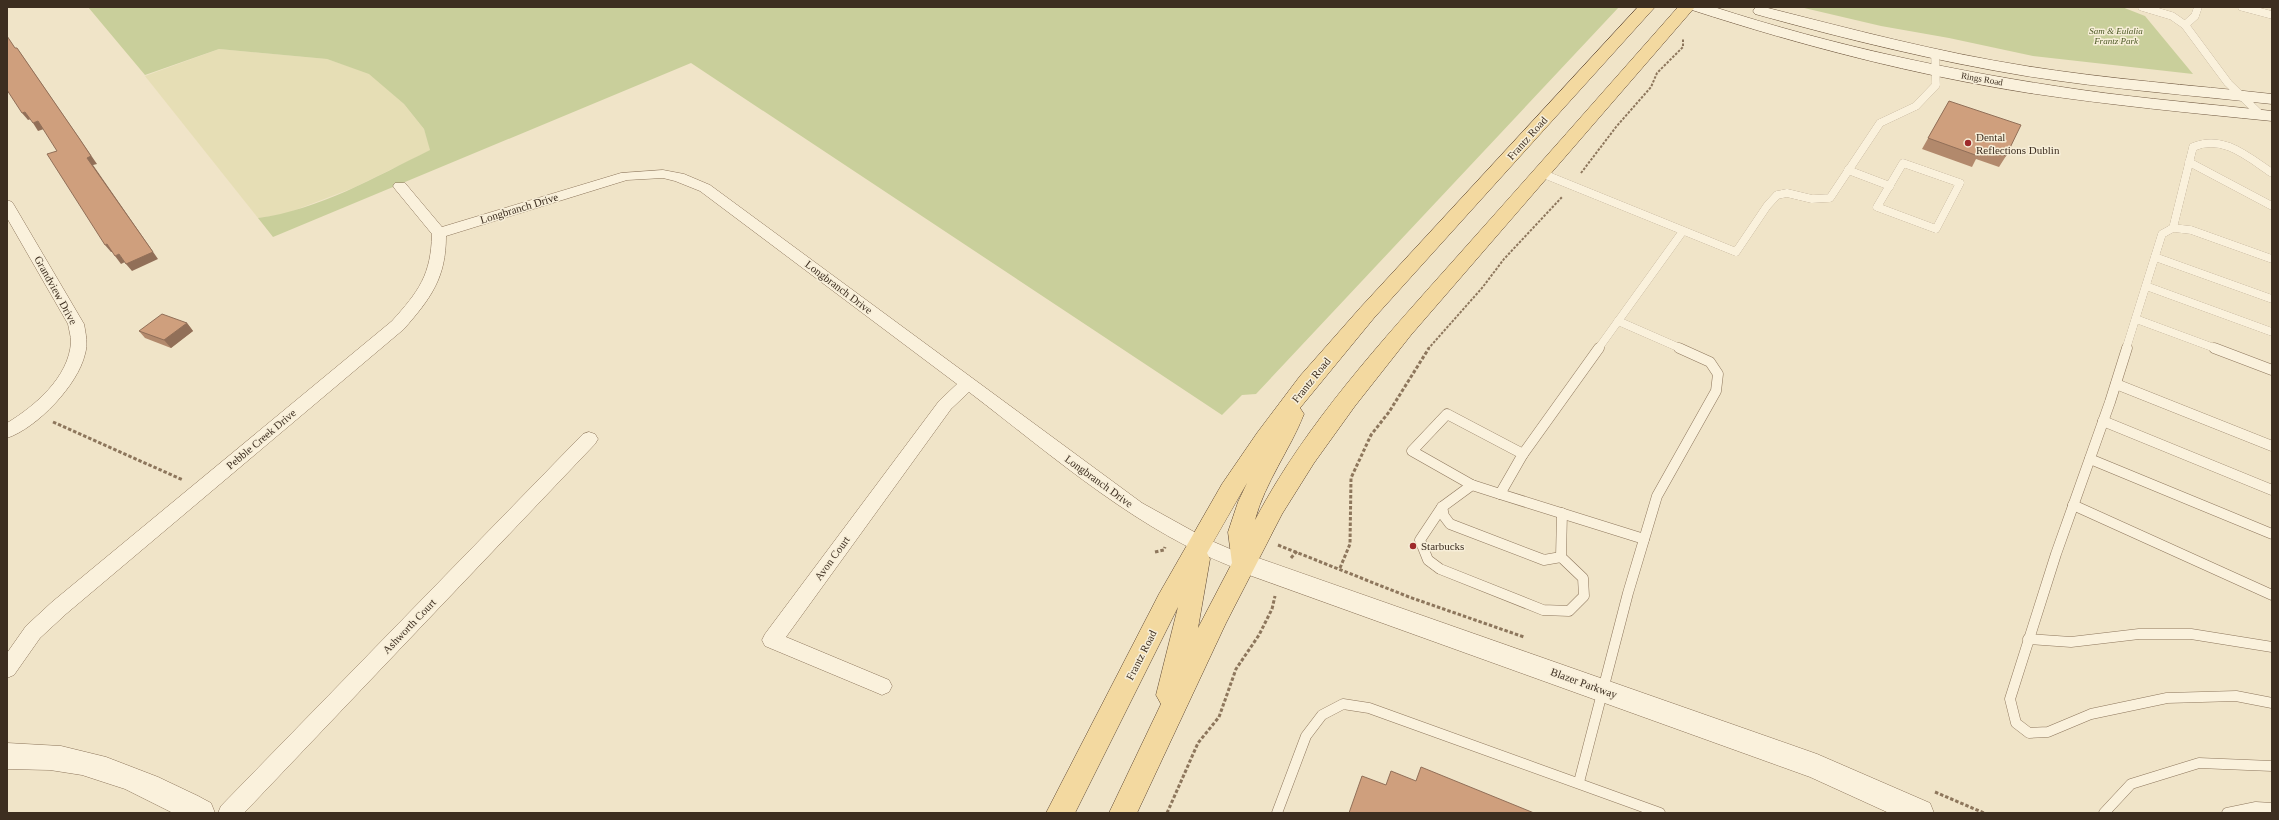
<svg xmlns="http://www.w3.org/2000/svg" width="2279" height="820" viewBox="0 0 2279 820" font-family="Georgia,serif">
  <rect width="100%" height="100%" fill="#f0e4c8"/>
  <!-- farmland -->
  <path fill="#e6deb5" d="M219 49 327 59 369 73 404 104 424 129 431 150 353 188 285 214 258 218 145 76Z"/>
  <!-- green -->
  <g fill="#c9cf9b">
    <path d="M88 7H1619L1256 394 1242 395 1222 415 691 63 273 237 258 218C319 210 375 177 430 150L424 129 404 104 369 74 327 59 219 49 145 75Z"/>
    <path d="M1800 7H2122L2145 16 2193 74 2033 56 1949 38 1881 26Z"/>
  </g>
  <g fill="none" stroke-linecap="round" stroke-linejoin="round">
    <!-- service-far1 casing -->
    <g stroke="#8d765c" stroke-width="8">
      <g id="service-far1">
        <path d="M2142 7 2172 16 2185 25 2228 83 2261 115"/>
        <path d="M2242 7 2272 15"/>
        <path d="M2185 25 2195 16 2198 7"/>
        <path d="M2189 162 2272 206"/>
        <path d="M1903 163 1960 183 1936 229 1877 207Z"/>
        <path d="M1848 170 1890 186"/>
        <path d="M1541 173 1736 252 1767 206 1777 195 1787 193 1812 199 1830 198 1880 123 1916 106 1936 85 1935 53"/>
        <path d="M2173 228 2193 147C2223 134 2248 157 2272 173"/>
        <path d="M2155 257 2272 299"/>
        <path d="M2146 286 2272 332"/>
        <path d="M2136 319 2217 349"/>
        <path d="M1618 321 1682 349"/>
        <path d="M1598 349 1683 231"/>
        <path d="M2126 349 2162 234 2173 228 2191 230 2272 259"/>
      </g>
    </g>
    <!-- service casing -->
    <g stroke="#8d765c" stroke-width="11">
      <g id="service">
        <path d="M2127 348 2110 402 2056 554 2010 699 2016 723 2029 733 2048 732 2091 714 2167 698 2236 696 2272 703"/>
        <path d="M2214 348 2272 370"/>
        <path d="M2116 384 2272 446"/>
        <path d="M1447 414 1523 454 1500 494 1472 485 1412 451Z"/>
        <path d="M2103 421 2272 490"/>
        <path d="M1523 454 1599 348"/>
        <path d="M2090 459 2272 534"/>
        <path d="M1472 485 1442 507 1420 540 1428 560 1440 569 1543 610 1569 611 1584 596 1583 578 1561 557 1562 513"/>
        <path d="M1500 494 1644 539"/>
        <path d="M2073 505 2272 595"/>
        <path d="M1442 507 1444 516 1450 524 1544 560 1561 557"/>
        <path d="M2028 639 2071 642 2139 634H2191L2272 647"/>
        <path d="M1579 782 1628 593 1657 496 1716 391 1718 374 1710 362 1679 348"/>
        <path d="M1277 813 1306 736 1322 715 1343 704 1369 708 1660 813"/>
        <path d="M2104 813 2131 784 2199 763 2272 766"/>
        <path d="M2227 813 2256 807 2272 808"/>
      </g>
    </g>
    <!-- minor casing -->
    <g stroke="#8d765c" stroke-width="1">
      <g id="minor">
        <path d="M663 170 684 174 710 185 1142 503 1207 539 1251 558 1253 563 1251 568 1244 571C1143 536 1053 456 969 392L951 409 786 637 889 680 892 686 889 692 882 695 875 692 765 646 762 640 765 634 939 401 957 384 700 191 675 181 663 178 627 180 446 236C446 278 431 298 404 329L66 614 40 638 14 675 7 678V653L26 626 52 602 392 321C419 291 431 275 432 234L395 189 393 186 395 183H405L442 227 621 173Z"/>
        <path d="M7 200 12 202 14 205 84 324C86 335 88 344 85 354 78 385 37 428 7 438V423C35 406 69 377 71 342 71 336 69 330 68 324L7 218Z"/>
        <path d="M589 432 595 434 598 439 595 444 244 813H218L221 806 583 434Z"/>
      </g>
    </g>
    <!-- tertiary casing -->
    <g stroke="#8d765c" stroke-width="1">
      <g id="tertiary">
        <path d="M1244 553 1817 754 1930 803 1934 813H1889L1810 777 1235 570 1232 563 1235 556Z"/>
        <path d="M7 743 61 746 106 757 158 777 198 796 211 803 215 813H173L125 789 82 775 50 770 7 769Z"/>
      </g>
    </g>
    <!-- secondary casing -->
    <g stroke="#6f573f" stroke-width="1">
      <g id="secondary">
        <path d="M1690 7H1714C1834 46 1957 72 2082 90 2145 99 2209 104 2272 111V121C2191 113 2110 105 2029 93 1915 75 1803 46 1692 10Z"/>
        <path d="M1764 7C1851 29 1937 52 2026 66 2107 79 2190 85 2272 94V104C2190 95 2108 89 2026 76 1935 61 1845 39 1755 14L1753 11 1755 8Z"/>
      </g>
    </g>
    <!-- primary casing -->
    <g stroke="#5b4430" stroke-width="1">
      <path id="primary" d="M1638 7H1655L1374 318 1300 408 1304 414C1290 450 1265 482 1255 520 1306 423 1382 341 1454 260 1529 176 1604 91 1678 7H1695L1411 335 1355 406 1314 463 1282 514 1226 623 1137 813H1109L1161 704 1156 695 1178 607 1075 813H1046L1159 594 1222 484 1257 433 1300 376 1360 308ZM1247 483 1238 502 1228 532 1232 563 1198 628 1210 559 1207 553Z"/>
    </g>
    <!-- path-far1 -->
    <g stroke="#8d765c" stroke-width="2" stroke-dasharray="2.5 1.5" stroke-linecap="butt">
      <path d="M1581 173 1616 127 1651 87 1657 73 1683 47V39"/>
      <path d="M1428 349 1482 288 1504 259 1562 197"/>
    </g>
    <!-- path -->
    <g stroke="#8d765c" stroke-width="3" stroke-dasharray="3.5 2" stroke-linecap="butt">
      <path d="M53 422 183 480"/>
      <path d="M1278 545 1409 597 1524 637"/>
      <path d="M1155 552 1164 550 1165 547"/>
      <path d="M1291 558 1297 551"/>
      <path d="M1340 568 1350 544 1351 478 1371 435 1389 412 1429 348"/>
      <path d="M1935 792 1984 813"/>
      <path d="M1167 813 1198 743 1219 717 1236 669 1259 635 1272 609 1275 596"/>
    </g>
    <!-- service-far1 -->
    <use href="#service-far1" stroke="#faf1dc" stroke-width="8"/>
    <!-- service -->
    <use href="#service" stroke="#faf1dc" stroke-width="10"/>
    <!-- minor -->
    <use href="#minor" fill="#faf1dc" fill-rule="evenodd"/>
    <!-- tertiary -->
    <use href="#tertiary" fill="#faf1dc" fill-rule="evenodd"/>
    <!-- secondary -->
    <use href="#secondary" fill="#faf1dc" fill-rule="evenodd"/>
    <!-- primary -->
    <use href="#primary" fill="#f3d9a0" fill-rule="evenodd"/>
  </g>
  <!-- wall -->
  <g fill="#b2896c">
    <path d="M1949 101 2006 156 1999 167 1976 159 1972 167 1922 149Z"/>
    <path d="M187 323 193 331 171 348 145 338 139 331Z"/>
  </g>
  <!-- shaded-wall -->
  <g fill="#916f58">
    <path d="M17 48 97 164 93 165 158 259 132 271 126 264 87 158Z"/>
    <path d="M25 112 31 119 28 120 22 113Z"/>
    <path d="M38 121 44 129 38 131 33 123Z"/>
    <path d="M107 244 113 252H111L105 245Z"/>
    <path d="M119 254 125 262 121 264 115 256Z"/>
    <path d="M187 323 193 331 171 348 164 340Z"/>
  </g>
  <!-- building -->
  <g fill="#cf9f7d" stroke="#916f58">
    <path d="M7 36 15 48H17L79 138 91 156 87 158 153 252 126 264 119 254 115 256 107 244 105 245 47 154 57 151 38 121 33 123 25 112 22 113 7 90Z"/>
    <path d="M1949 101 2021 125 2006 156 1982 148 1978 156 1928 138Z"/>
    <path d="M162 314 187 323 164 340 139 331Z"/>
    <path d="M1421 767 1534 813H1349L1362 776 1386 785 1391 771 1416 781Z"/>
  </g>
  <!-- markers -->
  <g fill="#9e2a2b" stroke="#f7eed8" stroke-width="1.5">
    <circle cx="1968" cy="143" r="4"/>
    <circle cx="1413" cy="546" r="4"/>
  </g>
  <g text-anchor="middle" dominant-baseline="central" stroke-width="3" stroke-linejoin="round" paint-order="stroke">
    <!-- far-park labels -->
    <g font-size="9" font-style="italic" fill="#4d5a26" stroke="#f7eed8">
      <text x="2116" y="31">Sam &amp; Eulalia<tspan x="2116" dy="10">Frantz Park</tspan></text>
    </g>
    <!-- far-street labels -->
    <g font-size="9" fill="#3d2e20" stroke="#f7eed8">
      <text transform="translate(1982 79) rotate(10)">Rings Road</text>
    </g>
    <!-- poi labels -->
    <g font-size="11" fill="#3d2e20" stroke="#f7eed8" text-anchor="start">
      <text x="1976" y="137">Dental<tspan x="1976" dy="13">Reflections Dublin</tspan></text>
      <text x="1421" y="546">Starbucks</text>
    </g>
    <!-- street labels -->
    <g font-size="11" fill="#3d2e20" stroke="#f7eed8">
      <text transform="translate(1527 138) rotate(-48)">Frantz Road</text>
      <text transform="translate(519 208) rotate(-17)">Longbranch Drive</text>
      <text transform="translate(839 287) rotate(37)">Longbranch Drive</text>
      <text transform="translate(56 290) rotate(61)">Grandview Drive</text>
      <text transform="translate(1311 380) rotate(-51)">Frantz Road</text>
      <text transform="translate(261 439) rotate(-40)">Pebble Creek Drive</text>
      <text transform="translate(1099 481) rotate(36)">Longbranch Drive</text>
      <text transform="translate(832 558) rotate(-54)">Avon Court</text>
      <text transform="translate(409 626) rotate(-46)">Ashworth Court</text>
      <text transform="translate(1141 655) rotate(-63)">Frantz Road</text>
      <text transform="translate(1584 683) rotate(20)">Blazer Parkway</text>
    </g>
  </g>
  <!-- border -->
  <rect width="2279" height="820" fill="none" stroke="#3d2e20" stroke-width="16"/>
</svg>
